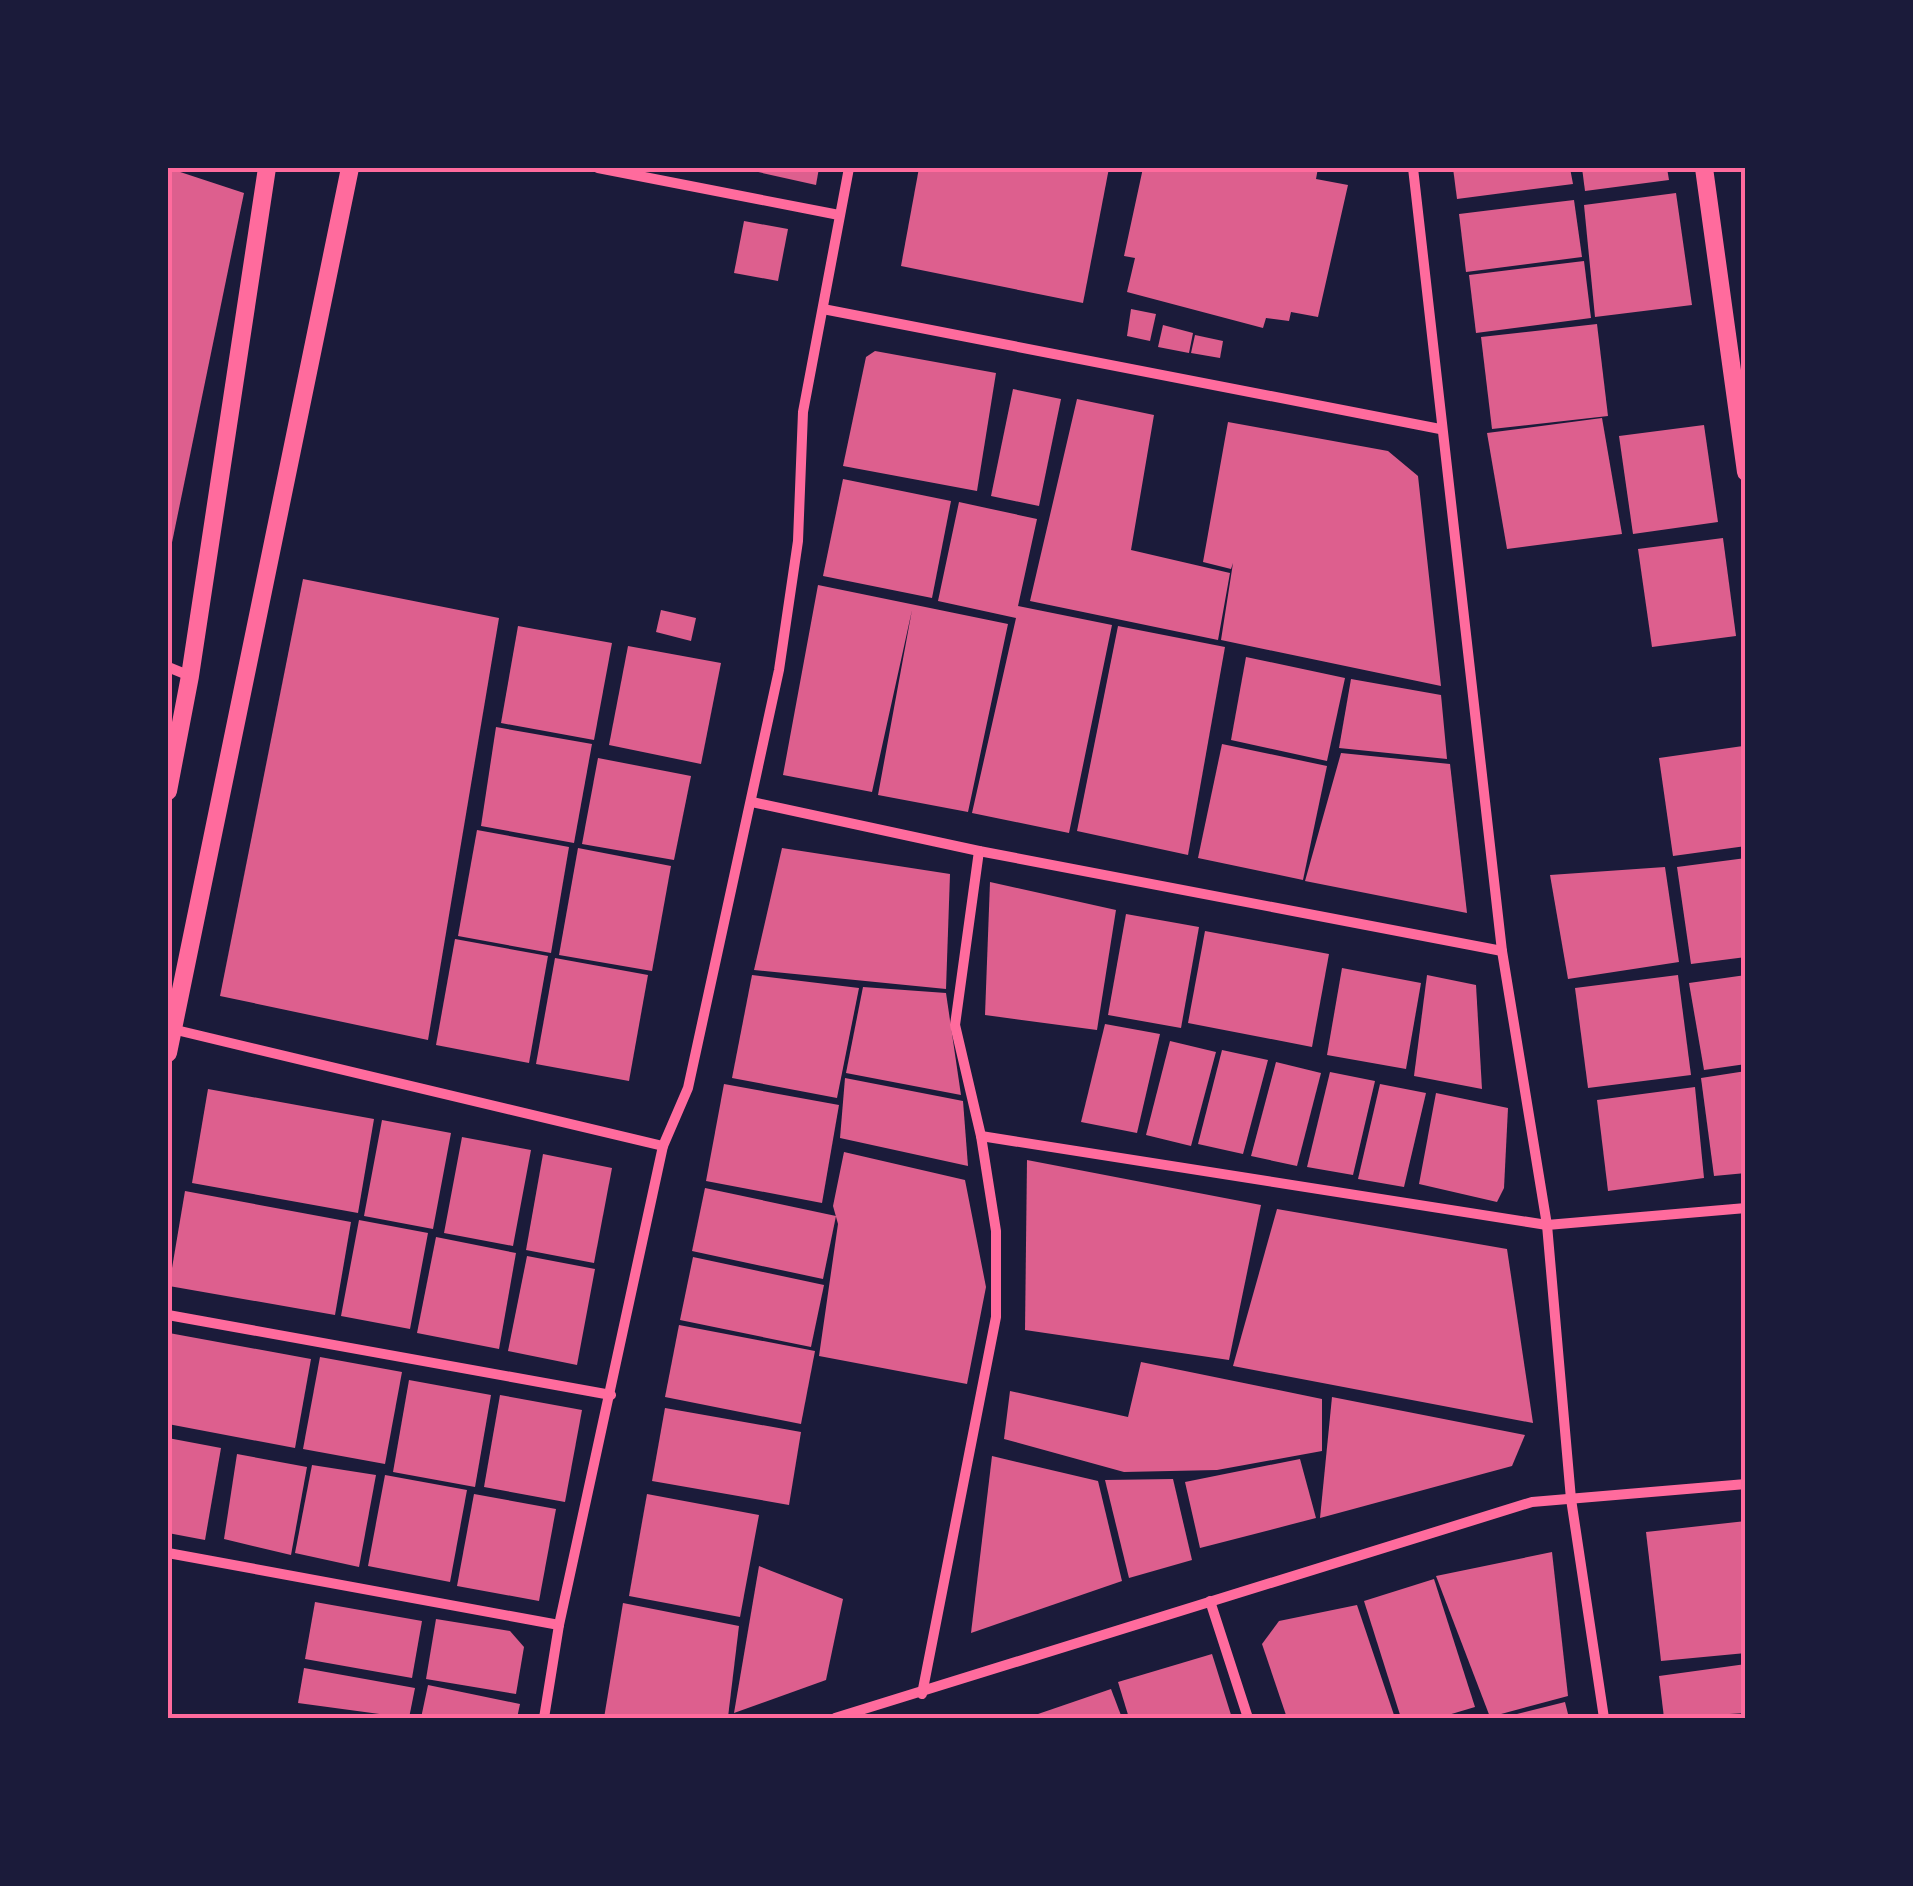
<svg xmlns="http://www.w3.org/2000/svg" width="1913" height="1886" viewBox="0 0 1913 1886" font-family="Raleway,sans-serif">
  <rect width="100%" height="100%" fill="#1b1b3a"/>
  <!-- building -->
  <g fill="#dd5f8e">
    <path d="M168 168 244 193 169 557 168 556Z"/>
    <path d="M740 168H819L816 185Z"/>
    <path d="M919 168H1109L1083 303 901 266Z"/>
    <path d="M1143 168H1318L1316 179 1348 185 1318 317 1291 312 1289 321 1266 318 1263 328 1127 292 1135 258 1124 256Z"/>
    <path d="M1453 168H1570L1573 184 1457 199Z"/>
    <path d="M1582 168H1667L1669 180 1585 191Z"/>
    <path d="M1676 193 1692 305 1595 317 1584 205Z"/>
    <path d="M1574 200 1582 257 1466 272 1459 214Z"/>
    <path d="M744 221 788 229 778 281 734 273Z"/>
    <path d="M1584 261 1591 318 1476 333 1469 275Z"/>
    <path d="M1131 309 1156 314 1150 341 1127 336Z"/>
    <path d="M1597 324 1608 416 1492 429 1481 337Z"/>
    <path d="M1163 325 1193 333 1189 353 1158 347Z"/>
    <path d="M1195 335 1223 341 1220 358 1191 353Z"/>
    <path d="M875 351 996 373 977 491 843 466 866 357Z"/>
    <path d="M1013 389 1061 399 1039 506 991 496Z"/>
    <path d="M1077 399 1154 415 1131 550 1230 573 1218 640 1030 601Z"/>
    <path d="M1602 418 1622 534 1507 549 1487 433Z"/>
    <path d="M1228 422 1388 451 1418 476 1441 686 1221 640 1233 563 1231 569 1203 562Z"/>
    <path d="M1704 425 1718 522 1633 534 1619 436Z"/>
    <path d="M843 479 951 501 932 598 823 576Z"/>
    <path d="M959 502 1037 519 1018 606 1112 625 1069 833 972 813 1016 618 938 601Z"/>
    <path d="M1723 538 1736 636 1652 647 1638 549Z"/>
    <path d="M303 579 499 618 428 1040 220 996Z"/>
    <path d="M818 585 1008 624 968 812 878 795 912 610 872 792 783 775Z"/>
    <path d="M661 610 696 618 691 641 656 632Z"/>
    <path d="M518 626 612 643 594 740 501 723Z"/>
    <path d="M1118 626 1225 647 1188 855 1077 831Z"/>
    <path d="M628 646 721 663 701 764 609 745Z"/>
    <path d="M1246 657 1345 678 1327 761 1231 740Z"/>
    <path d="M1351 679 1441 695 1447 759 1339 748Z"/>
    <path d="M496 727 592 744 574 843 481 826Z"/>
    <path d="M1222 744 1327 766 1303 880 1198 858Z"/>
    <path d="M1743 746 1746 846 1673 856 1659 758Z"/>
    <path d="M1341 753 1450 764 1467 913 1305 881Z"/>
    <path d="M598 758 691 776 674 860 582 844Z"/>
    <path d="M477 830 569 847 551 953 458 936Z"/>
    <path d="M578 848 671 866 652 971 559 955Z"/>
    <path d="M782 848 950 874 946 989 754 970Z"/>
    <path d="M1746 858V957L1691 964 1677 867Z"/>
    <path d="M1665 867 1679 962 1568 979 1550 875Z"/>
    <path d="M990 882 1116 910 1097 1030 985 1015Z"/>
    <path d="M1126 914 1199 927 1181 1028 1108 1015Z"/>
    <path d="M1205 931 1329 954 1312 1047 1188 1023Z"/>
    <path d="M455 939 548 956 529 1063 436 1045Z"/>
    <path d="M555 958 648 975 629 1081 536 1064Z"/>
    <path d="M1342 968 1421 983 1406 1069 1327 1055Z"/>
    <path d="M752 975 859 988 837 1098 732 1078Z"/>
    <path d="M1427 975 1476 985 1482 1089 1414 1076Z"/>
    <path d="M1678 975 1691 1075 1588 1088 1575 988Z"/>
    <path d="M1746 975V1064L1704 1070 1689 983Z"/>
    <path d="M863 987 946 993 961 1095 846 1073Z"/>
    <path d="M1105 1024 1160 1034 1137 1133 1081 1122Z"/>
    <path d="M1170 1041 1216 1052 1191 1146 1146 1135Z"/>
    <path d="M1222 1050 1268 1060 1243 1154 1198 1144Z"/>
    <path d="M1276 1062 1321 1073 1297 1166 1251 1156Z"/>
    <path d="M1746 1071V1173L1714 1176 1701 1078Z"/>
    <path d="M1330 1072 1375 1081 1353 1175 1307 1167Z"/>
    <path d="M845 1078 963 1101 968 1166 840 1138Z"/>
    <path d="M724 1084 839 1105 822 1203 706 1181Z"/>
    <path d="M1380 1084 1426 1093 1404 1187 1358 1179Z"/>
    <path d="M1695 1087 1704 1178 1608 1191 1597 1100Z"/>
    <path d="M208 1089 374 1119 358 1213 192 1183Z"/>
    <path d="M1436 1093 1508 1108 1504 1188 1497 1202 1419 1184Z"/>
    <path d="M382 1120 451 1133 433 1229 364 1216Z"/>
    <path d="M462 1137 531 1150 513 1246 444 1233Z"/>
    <path d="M844 1152 965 1180 986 1287 967 1384 819 1356 838 1224 833 1206Z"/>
    <path d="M543 1154 612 1168 594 1263 526 1250Z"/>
    <path d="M1027 1160 1261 1205 1229 1360 1025 1330Z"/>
    <path d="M705 1188 836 1216 823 1279 692 1251Z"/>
    <path d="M185 1191 351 1222 335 1315 169 1286Z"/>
    <path d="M1277 1209 1507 1249 1533 1423 1233 1366Z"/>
    <path d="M359 1220 428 1233 410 1329 341 1316Z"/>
    <path d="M436 1237 516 1253 499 1349 417 1333Z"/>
    <path d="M527 1256 595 1269 577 1365 508 1351Z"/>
    <path d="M693 1257 824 1285 811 1347 680 1320Z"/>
    <path d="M679 1325 815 1351 801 1424 665 1397Z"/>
    <path d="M169 1333 311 1359 295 1448 168 1424Z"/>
    <path d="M320 1357 402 1372 385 1464 303 1449Z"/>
    <path d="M1141 1362 1322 1399V1451L1217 1470 1124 1472 1004 1439 1010 1391 1128 1417Z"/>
    <path d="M409 1380 491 1395 475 1487 393 1472Z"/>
    <path d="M500 1395 582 1410 565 1502 484 1487Z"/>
    <path d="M1332 1397 1525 1435 1512 1466 1320 1518Z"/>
    <path d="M665 1408 801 1432 789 1505 652 1481Z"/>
    <path d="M168 1438 221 1448 205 1540 168 1533Z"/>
    <path d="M237 1454 307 1467 291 1555 224 1539Z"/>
    <path d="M992 1456 1098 1481 1122 1581 971 1633Z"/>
    <path d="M1300 1459 1316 1518 1200 1548 1185 1482Z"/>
    <path d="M312 1465 376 1475 359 1567 295 1553Z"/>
    <path d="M385 1475 467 1490 450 1582 368 1566Z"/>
    <path d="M1173 1479 1192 1560 1129 1578 1105 1480Z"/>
    <path d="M474 1494 556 1509 539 1601 457 1586Z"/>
    <path d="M647 1494 759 1515 740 1617 629 1596Z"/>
    <path d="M1746 1521V1653L1661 1661 1646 1532Z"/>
    <path d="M1552 1552 1568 1696 1490 1717 1436 1576Z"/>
    <path d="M759 1566 843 1599 826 1680 734 1713Z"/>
    <path d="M1434 1579 1475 1707 1438 1718H1401L1364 1601Z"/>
    <path d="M315 1602 422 1621 412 1678 305 1659Z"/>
    <path d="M623 1603 739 1626 728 1717 604 1718Z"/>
    <path d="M1357 1605 1395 1718H1287L1262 1644 1279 1621Z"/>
    <path d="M436 1619 510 1631 524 1647 516 1694 426 1679Z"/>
    <path d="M1212 1654 1232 1718H1129L1118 1682Z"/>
    <path d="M1746 1664V1713L1664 1718 1659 1676Z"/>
    <path d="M304 1668 415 1688 409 1718 298 1703Z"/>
    <path d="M428 1685 520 1704 517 1718H421Z"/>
    <path d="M1111 1689 1122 1718H1040L1038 1714Z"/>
    <path d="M1565 1702 1569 1718H1505V1717Z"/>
  </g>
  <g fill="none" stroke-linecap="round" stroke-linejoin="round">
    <!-- minor -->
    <g stroke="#ff6b9d" stroke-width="10">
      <path d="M598 168 839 215"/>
      <path d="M1413 168 1502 951 1547 1225 1571 1499 1604 1718"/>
      <path d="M823 309 1440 429"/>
      <path d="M168 667 190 676"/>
      <path d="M752 802 979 851 1502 951"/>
      <path d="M172 1029 663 1146"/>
      <path d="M981 1136 1547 1225 1746 1208"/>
      <path d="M168 1315 611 1395"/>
      <path d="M168 1553 559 1625"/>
      <path d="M1210 1601 1248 1718"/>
      <path d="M922 1694 996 1317V1231L981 1136 955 1025 979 851"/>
      <path d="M544 1718 559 1625 663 1146 688 1088 779 670 798 541 803 412 849 168"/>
      <path d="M835 1718 1532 1502 1746 1484"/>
    </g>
    <!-- secondary -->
    <g stroke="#ff6b9d" stroke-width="18">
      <path d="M1704 168 1746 472"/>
      <path d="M168 791 190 676 267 168"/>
      <path d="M168 1053 350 168"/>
    </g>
  </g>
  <!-- border -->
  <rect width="1913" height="1886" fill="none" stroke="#1b1b3a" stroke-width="340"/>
  <rect x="170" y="170" width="1573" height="1546" fill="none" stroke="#ff6b9d" stroke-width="4"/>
</svg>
